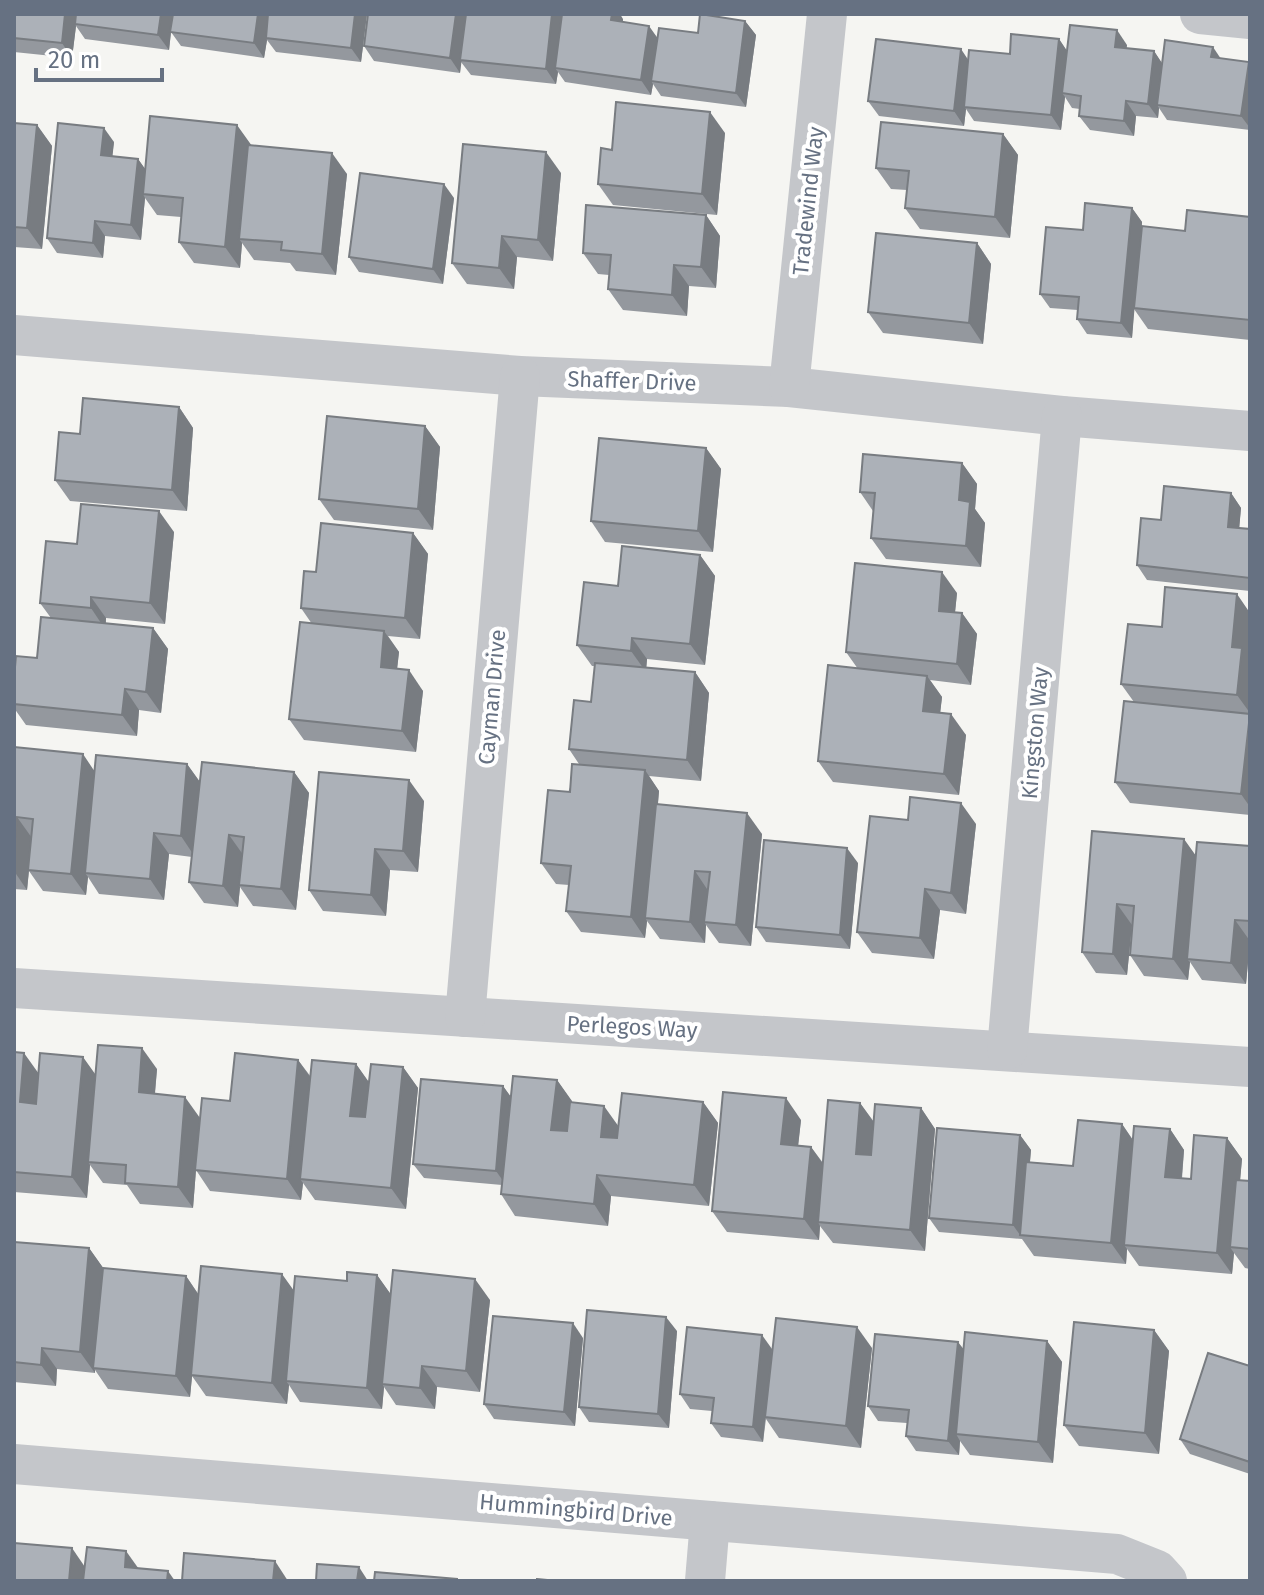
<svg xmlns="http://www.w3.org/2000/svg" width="1264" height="1595" viewBox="0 0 1264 1595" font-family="'Fira Sans',sans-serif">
  <rect width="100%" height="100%" fill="#f5f5f2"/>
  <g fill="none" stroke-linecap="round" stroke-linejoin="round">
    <!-- street -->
    <g stroke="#c4c6ca" stroke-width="40">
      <path d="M1200 14 1250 19"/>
      <path d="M14 335 520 376 789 387 1062 416 1250 431"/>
      <path d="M789 387 827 14"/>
      <path d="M14 988 1250 1067"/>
      <path d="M465 1017 520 376"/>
      <path d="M1007 1050 1062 416"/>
      <path d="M14 1464 1117 1554 1157 1570 1167 1581"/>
      <path d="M705 1581 710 1521"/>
    </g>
  </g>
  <!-- wall -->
  <g fill="#94989e">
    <path d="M14 14H367L361 62 276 52 267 40 264 58 181 46 171 32 169 50 85 39 76 26 72 58 14 52Z"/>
    <path d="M368 14H464L465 16 623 19V22L657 38 698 33 745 21 756 35 746 107 661 96 653 84 651 95 565 82 558 72 556 84 471 75 461 62 460 73 374 61 364 46Z"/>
    <path d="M1059 39 1067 51 1127 45 1126 48 1154 51 1162 64 1221 59 1249 62 1250 64V130L1167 120 1159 108 1158 118 1136 116 1134 136 1090 130 1079 116 1080 109 1072 108 1065 97 1061 130 974 121 966 109 964 126 879 116 868 101 968 60 1010 54Z"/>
    <path d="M14 123 37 125 52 146 42 249 14 247Z"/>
    <path d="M725 133 717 215 613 205 598 184 612 150Z"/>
    <path d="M1003 134 1018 155 1010 238 920 229 905 208 907 190 891 189 876 168Z"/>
    <path d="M114 142 112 156 138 159 145 169 251 145 347 174 336 275 296 271 290 263 254 260 242 243 240 268 194 263 179 242 181 217 157 215 145 198 141 240 105 236 103 258 57 253 47 238Z"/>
    <path d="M561 173 553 261 517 257 514 289 467 284 452 263Z"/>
    <path d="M454 198 443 284 359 272 349 257Z"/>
    <path d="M1132 208 1142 222V226L1185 231 1250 217V340L1148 329 1134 309 1132 338 1087 334 1077 319 1078 310 1050 308 1040 294 1083 230Z"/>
    <path d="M706 215 720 236 716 288 689 286 687 316 623 310 608 289 609 275 598 274 583 253Z"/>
    <path d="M977 243 991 264 983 344 883 333 868 312Z"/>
    <path d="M179 407 193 428 187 511 70 501 55 480 80 434Z"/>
    <path d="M425 426 440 447 433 530 334 520 319 499Z"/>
    <path d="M706 448 721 469 713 552 605 542 591 521Z"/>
    <path d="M962 463 977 484 975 509 985 523 981 567 886 559 871 538 873 511 860 492Z"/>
    <path d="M1231 493 1241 508 1239 528 1250 529V591L1147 580 1137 565 1161 520Z"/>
    <path d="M174 532 165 624 106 618V623L153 628 168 649 161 713 139 710 137 736 26 725 14 708V678L37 658 51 618 40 603 77 544Z"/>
    <path d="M413 533 428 554 420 639 388 636 399 652 397 668 423 691 416 752 304 740 289 719 312 624 301 608 316 572Z"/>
    <path d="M700 555 715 576 705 665 647 659 646 668 695 672 709 693 701 781 649 776 659 791 658 804 762 834 751 946 719 943 706 925 705 943 660 939 647 921 645 938 581 932 566 911 569 885 556 884 541 863 579 764 569 749 591 702 595 666H592L577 645Z"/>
    <path d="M957 593 955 612 962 613 977 634 971 685 930 680 942 697 940 713 966 735 959 795 833 782 818 761 858 669 846 652Z"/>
    <path d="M1250 613V632L1248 656 1250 659V815L1130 803 1115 782 1134 702 1121 684 1162 627Z"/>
    <path d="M14 747 94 770 187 764 200 782 294 772 309 793 296 910 253 906 240 887 238 907 204 903 189 882 192 857 169 854 164 900 99 894 88 877 86 895 43 891 29 871 27 890 14 889Z"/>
    <path d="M424 801 418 872 390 870 386 916 323 911 309 890Z"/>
    <path d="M908 820 976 824 966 914 940 910 934 959 872 953 857 932Z"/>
    <path d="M1092 831 1195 855 1250 846V941L1246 984 1202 980 1190 962 1188 980 1144 976 1130 955 1132 925 1127 975 1096 973 1082 952Z"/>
    <path d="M858 863 850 949 766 942 756 927Z"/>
    <path d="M14 1052 39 1074H95L157 1069 155 1094 200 1118 298 1060 311 1077 356 1064 369 1083 403 1067 418 1088 406 1209 315 1200 303 1183 301 1200 210 1191 196 1170 193 1208 140 1204 127 1185 103 1183 90 1165 87 1198 14 1192Z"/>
    <path d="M557 1080 572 1102 618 1126 703 1102 718 1123 709 1206 611 1196 608 1226 515 1216 501 1194 502 1185 424 1178 413 1164 503 1086 511 1097Z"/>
    <path d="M860 1103 874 1122 921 1108 935 1129 925 1251 833 1243 820 1226 819 1240 727 1232 712 1211 801 1120 798 1145 811 1147 823 1163Z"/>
    <path d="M1122 1124 1133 1140 1170 1129 1184 1150 1182 1179H1191L1227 1138 1242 1159 1240 1180 1250 1181V1269L1245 1268 1234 1253 1232 1274 1139 1266 1127 1249 1126 1264 1034 1256 1022 1239 939 1232 929 1218 1020 1135 1031 1150 1030 1162 1073 1166Z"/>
    <path d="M14 1242 89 1248 103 1268 186 1276 199 1295 294 1291 377 1275 391 1295 490 1300 480 1392 437 1387 435 1409 396 1405 384 1387 382 1409 300 1402 289 1385 287 1404 206 1396 192 1376 190 1397 108 1389 95 1370V1373L57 1369 56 1386 14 1382Z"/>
    <path d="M1154 1330 1169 1351 1159 1454 1079 1446 1064 1425Z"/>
    <path d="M677 1331 669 1428 589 1422 579 1407Z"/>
    <path d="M583 1338 575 1426 494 1419 484 1404Z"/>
    <path d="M1047 1341 1062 1362 1053 1463 970 1455 960 1441 959 1455 916 1451 906 1436 907 1423 878 1421 868 1406 963 1349Z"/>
    <path d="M872 1348 861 1448 779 1438 766 1419 763 1442 721 1437 711 1423 712 1411 690 1409 680 1394 772 1349Z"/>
    <path d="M1250 1366V1474L1190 1454 1180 1439Z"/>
  </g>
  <!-- shaded-wall -->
  <g fill="#787c81">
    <path d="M65 14H77L75 24 76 26 72 58 62 43Z"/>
    <path d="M161 14H173L169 50 158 35Z"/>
    <path d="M258 14H271L266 38 267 40 264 58 254 43Z"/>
    <path d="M355 14H367L361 62 351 48Z"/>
    <path d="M456 14H464L467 19 460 73 450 58Z"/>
    <path d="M552 14H562L555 68 558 72 556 84 546 69Z"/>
    <path d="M612 14H620L623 19 621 34 611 20Z"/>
    <path d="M745 21 756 35 746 107 736 93Z"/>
    <path d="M649 26 659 40 651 81 653 84 651 95 641 80Z"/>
    <path d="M1117 30 1127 45 1125 62 1115 47Z"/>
    <path d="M1059 39 1069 54 1062 93 1065 97 1061 130 1051 115Z"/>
    <path d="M1213 47 1223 62 1211 57Z"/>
    <path d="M961 49 971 64 964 107 966 109 964 126 954 111Z"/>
    <path d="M1154 51 1164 66 1157 105 1159 108 1158 118 1148 104Z"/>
    <path d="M1249 62 1250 64V128L1241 116Z"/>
    <path d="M1126 101 1136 116 1134 136 1124 121Z"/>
    <path d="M710 112 725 133 717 215 702 194Z"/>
    <path d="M37 125 52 146 42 249 27 228Z"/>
    <path d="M237 125 252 146 239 239 242 243 240 268 225 247Z"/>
    <path d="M104 128 114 142 111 170 101 155Z"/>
    <path d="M1003 134 1018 155 1010 238 995 217Z"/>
    <path d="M546 152 561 173 553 261 538 240Z"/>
    <path d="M332 153 347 174 336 275 322 254Z"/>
    <path d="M138 159 148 173 143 194 145 198 141 240 131 225Z"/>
    <path d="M444 184 454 198 443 284 433 269Z"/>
    <path d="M1132 208 1142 222 1132 338 1121 323Z"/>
    <path d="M706 215 720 236 716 288 701 267Z"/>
    <path d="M95 221 105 236 103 258 93 243Z"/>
    <path d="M502 236 517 257 514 289 499 268Z"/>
    <path d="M977 243 991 264 983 344 969 323Z"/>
    <path d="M674 265 689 286 687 316 672 295Z"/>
    <path d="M179 407 193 428 187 511 172 490Z"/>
    <path d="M425 426 440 447 433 530 418 509Z"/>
    <path d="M706 448 721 469 713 552 698 531Z"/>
    <path d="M962 463 977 484 975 509 985 523 981 567 966 546 959 500Z"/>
    <path d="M1231 493 1241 508 1238 542 1228 527Z"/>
    <path d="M159 511 174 532 165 624 150 603Z"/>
    <path d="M413 533 428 554 420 639 405 618Z"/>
    <path d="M700 555 715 576 705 665 690 644Z"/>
    <path d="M942 572 957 593 953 632 939 611Z"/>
    <path d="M1237 594 1250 613V632L1248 656 1250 659V713L1237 695 1232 647Z"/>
    <path d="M91 597 106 618 105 629 91 608Z"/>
    <path d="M962 613 977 634 971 685 957 664Z"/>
    <path d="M153 628 168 649 161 713 146 692Z"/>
    <path d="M384 631 399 652 395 688 381 667Z"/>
    <path d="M632 638 647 659 646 672 631 651Z"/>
    <path d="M409 670 423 691 416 752 402 731Z"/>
    <path d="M695 672 709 693 701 781 687 760Z"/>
    <path d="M927 676 942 697 938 732 923 711Z"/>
    <path d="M125 689 139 710 137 736 122 715Z"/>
    <path d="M951 714 966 735 959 795 944 774Z"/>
    <path d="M1250 714V807L1241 794Z"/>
    <path d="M83 754 97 775 85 873 88 877 86 895 71 874Z"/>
    <path d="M187 764 202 785 195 857 181 836Z"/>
    <path d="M645 770 659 791 647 918H645L647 921 645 938 631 917Z"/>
    <path d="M294 772 309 793 296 910 281 889Z"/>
    <path d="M409 780 424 801 418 872 403 851Z"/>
    <path d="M961 803 976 824 966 914 951 893Z"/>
    <path d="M747 813 762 834 751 946 736 925Z"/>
    <path d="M17 817 32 838 27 890 14 871V850Z"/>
    <path d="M154 833 169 854 164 900 150 879Z"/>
    <path d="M229 835 244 856 239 885 240 887 238 907 223 886Z"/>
    <path d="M1184 839 1199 860 1187 959 1190 962 1188 980 1173 959Z"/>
    <path d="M847 848 858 863 850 949 840 935Z"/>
    <path d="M375 849 390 870 386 916 371 895Z"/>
    <path d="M695 871 709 892 704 922 706 925 705 943 690 922Z"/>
    <path d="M925 889 940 910 934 959 920 938Z"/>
    <path d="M1117 904 1132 925 1127 975 1113 954Z"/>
    <path d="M1235 920 1250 941 1246 984 1231 963Z"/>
    <path d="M142 1048 157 1069 153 1113 139 1092Z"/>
    <path d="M24 1053 39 1074 35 1123 20 1102Z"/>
    <path d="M83 1057 98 1078 88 1162 90 1165 87 1198 72 1177Z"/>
    <path d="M298 1060 313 1081 300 1179 303 1183 301 1200 287 1179Z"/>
    <path d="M356 1064 371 1085 365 1137 350 1116Z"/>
    <path d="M403 1067 418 1088 406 1209 391 1188Z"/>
    <path d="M557 1080 572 1101 566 1151 551 1130Z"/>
    <path d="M503 1086 513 1100 506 1185 496 1171Z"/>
    <path d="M185 1097 200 1118 193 1208 178 1187Z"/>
    <path d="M786 1098 801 1120 796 1165 781 1144Z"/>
    <path d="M703 1102 718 1123 709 1206 694 1185Z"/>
    <path d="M860 1103 875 1124 871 1175 856 1154Z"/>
    <path d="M604 1106 619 1127 615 1158 601 1137Z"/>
    <path d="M921 1108 935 1129 925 1251 910 1230Z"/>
    <path d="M1122 1124 1136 1145 1124 1245 1127 1249 1126 1264 1111 1243Z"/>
    <path d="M1170 1129 1184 1150 1180 1198 1165 1177Z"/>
    <path d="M1020 1135 1031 1150 1023 1235H1020L1013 1225Z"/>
    <path d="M1227 1138 1242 1159 1234 1248 1230 1247 1234 1253 1232 1274 1217 1253Z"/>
    <path d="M811 1147 826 1168 818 1222 820 1226 819 1240 804 1219Z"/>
    <path d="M597 1175 611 1196 608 1226 594 1204Z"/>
    <path d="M89 1248 104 1269 93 1368 95 1370V1373L80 1352Z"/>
    <path d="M282 1274 297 1295 286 1381 289 1385 287 1404 272 1383Z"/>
    <path d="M377 1275 392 1296 382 1384 384 1387 382 1409 367 1388Z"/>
    <path d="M186 1276 200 1297 190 1397 176 1376Z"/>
    <path d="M475 1279 490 1300 480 1392 466 1371Z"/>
    <path d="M666 1317 677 1331 669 1428 658 1414Z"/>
    <path d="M573 1323 583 1338 575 1426 564 1412Z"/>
    <path d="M857 1327 872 1348 861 1448 846 1426Z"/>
    <path d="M1154 1330 1169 1351 1159 1454 1145 1433Z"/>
    <path d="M762 1335 772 1349 763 1442 753 1427Z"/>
    <path d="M1047 1341 1062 1362 1053 1463 1038 1442Z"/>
    <path d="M958 1342 969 1356 956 1434 960 1441 959 1455 948 1441Z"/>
    <path d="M42 1348 57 1369 56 1386 41 1365Z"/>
    <path d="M422 1366 437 1387 435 1409 420 1388Z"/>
    <path d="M72 1548 87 1570 86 1581H69Z"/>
    <path d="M126 1551 141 1572 125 1567Z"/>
    <path d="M275 1561 288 1581H273Z"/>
    <path d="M359 1567 368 1581H357Z"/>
    <path d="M168 1571 175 1581H167Z"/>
  </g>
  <!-- building -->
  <g fill="#acb1b8" stroke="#787c81" stroke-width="2">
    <path d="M14 14H65L62 43 14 38Z"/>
    <path d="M76 14H161L158 35 75 24Z"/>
    <path d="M173 14H258L254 43 170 32Z"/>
    <path d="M268 14H355L351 48 266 38Z"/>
    <path d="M368 14H456L450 58 364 46Z"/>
    <path d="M466 14H552L546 69 460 60Z"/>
    <path d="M562 14H612L611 20 649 26 641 80 555 68Z"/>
    <path d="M700 14 745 21 736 93 651 81 659 28 698 33Z"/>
    <path d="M1070 25 1117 30 1115 47 1154 51 1148 104 1126 101 1124 121 1079 116 1081 96 1062 93Z"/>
    <path d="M1011 34 1059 39 1051 115 964 107 969 50 1010 54Z"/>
    <path d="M876 39 961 49 954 111 868 101Z"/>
    <path d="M1165 40 1213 47 1211 57 1249 62 1241 116 1157 105Z"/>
    <path d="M616 102 710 112 702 194 598 184 601 148 612 150Z"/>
    <path d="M150 116 237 125 225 247 179 242 183 198 143 194Z"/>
    <path d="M881 122 1003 134 995 217 905 208 909 171 876 168Z"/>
    <path d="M14 123 37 125 27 228 14 227Z"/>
    <path d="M58 123 104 128 101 155 138 159 131 225 95 221 93 243 47 238Z"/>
    <path d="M463 144 546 152 538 240 502 236 499 268 452 263Z"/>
    <path d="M248 145 332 153 322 254 281 250 282 242 239 239Z"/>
    <path d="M360 173 444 184 433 269 349 257Z"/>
    <path d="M1085 203 1132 208 1121 323 1077 319 1079 297 1040 294 1046 227 1083 230Z"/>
    <path d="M586 205 706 215 701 267 674 265 672 295 608 289 611 255 583 253Z"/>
    <path d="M1187 210 1250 217V320L1134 308 1142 226 1185 231Z"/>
    <path d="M876 233 977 243 969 323 868 312Z"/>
    <path d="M83 398 179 407 172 490 55 480 59 432 80 434Z"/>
    <path d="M327 416 425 426 418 509 319 499Z"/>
    <path d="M599 438 706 448 698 531 591 521Z"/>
    <path d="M863 454 962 463 959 500 970 502 966 546 871 538 875 493 860 492Z"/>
    <path d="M1164 486 1231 493 1228 527 1250 529V578L1137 565 1141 518 1161 520Z"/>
    <path d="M81 504 159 511 150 603 91 597V608L40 603 46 541 77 544Z"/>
    <path d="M321 523 413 533 405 618 301 608 304 571 316 572Z"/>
    <path d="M622 546 700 555 690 644 632 638 631 651 577 645 584 582 618 586Z"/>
    <path d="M855 563 942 572 939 611 962 613 957 664 846 652Z"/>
    <path d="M1165 587 1237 594 1232 647 1242 648 1237 695 1121 684 1128 624 1162 627Z"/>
    <path d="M41 617 153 628 146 692 125 689 122 715 14 704V678L16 656 37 658Z"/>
    <path d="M300 622 384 631 381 667 409 670 402 731 289 719Z"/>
    <path d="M595 663 695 672 687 760 569 749 574 700 591 702Z"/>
    <path d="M828 665 927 676 923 711 951 714 944 774 818 761Z"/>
    <path d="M1124 701 1250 714 1241 794 1115 782Z"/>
    <path d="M14 747 83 754 71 874 28 870 33 819 17 817 14 850Z"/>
    <path d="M96 755 187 764 181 836 154 833 150 879 85 873Z"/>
    <path d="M202 762 294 772 281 889 239 885 244 837 229 835 223 886 189 882Z"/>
    <path d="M572 764 645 770 631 917 566 911 571 866 541 863 548 790 570 792Z"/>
    <path d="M319 772 409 780 403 851 375 849 371 895 309 890Z"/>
    <path d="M910 797 961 803 951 893 925 889 920 938 857 932 870 816 908 820Z"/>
    <path d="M656 804 747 813 736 925 704 922 710 872 695 871 690 922 645 918Z"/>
    <path d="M1092 831 1184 839 1173 959 1130 955 1134 906 1117 904 1113 954 1082 952Z"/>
    <path d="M764 840 847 848 840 935 756 927Z"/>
    <path d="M1197 842 1250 846V921L1235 920 1231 963 1187 959Z"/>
    <path d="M98 1045 142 1048 139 1092 185 1097 178 1187 125 1183 126 1165 88 1162Z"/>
    <path d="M14 1052 24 1053 20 1102 36 1104 40 1053 83 1057 72 1177 14 1172Z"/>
    <path d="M235 1053 298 1060 287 1179 195 1170 202 1098 230 1101Z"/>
    <path d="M312 1060 356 1064 350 1116 365 1117 371 1064 403 1067 391 1188 300 1179Z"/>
    <path d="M513 1076 557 1080 551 1130 567 1131 570 1102 604 1106 601 1137 617 1138 622 1093 703 1102 694 1185 597 1175 594 1204 501 1194Z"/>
    <path d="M421 1079 503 1086 496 1171 413 1164Z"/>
    <path d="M723 1092 786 1098 781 1144 811 1147 804 1219 712 1211Z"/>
    <path d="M828 1100 860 1103 856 1154 871 1155 875 1104 921 1108 910 1230 818 1222Z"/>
    <path d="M1078 1120 1122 1124 1111 1243 1020 1235 1026 1162 1073 1166Z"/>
    <path d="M1134 1126 1170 1129 1165 1177 1191 1179 1194 1135 1227 1138 1217 1253 1124 1245Z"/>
    <path d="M937 1128 1020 1135 1013 1225 929 1218Z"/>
    <path d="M1236 1180 1250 1181V1249L1230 1247Z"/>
    <path d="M14 1242 89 1248 80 1352 42 1348 41 1365 14 1362Z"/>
    <path d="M201 1266 282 1274 272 1383 191 1375Z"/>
    <path d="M103 1268 186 1276 176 1376 93 1368Z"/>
    <path d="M393 1270 475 1279 466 1371 422 1366 420 1388 382 1384Z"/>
    <path d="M347 1272 377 1275 367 1388 286 1381 295 1276 347 1281Z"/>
    <path d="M587 1310 666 1317 658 1414 579 1407Z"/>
    <path d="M493 1316 573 1323 564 1412 484 1404Z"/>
    <path d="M776 1318 857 1327 846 1426 765 1417Z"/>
    <path d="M1074 1322 1154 1330 1145 1433 1064 1425Z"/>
    <path d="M687 1327 762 1335 753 1427 711 1423 714 1398 680 1394Z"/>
    <path d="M965 1332 1047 1341 1038 1442 956 1434Z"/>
    <path d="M875 1334 958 1342 948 1441 906 1436 909 1410 868 1406Z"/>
    <path d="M1208 1353 1250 1366V1462L1180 1439Z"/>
    <path d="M14 1543 72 1548 69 1581H14Z"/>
    <path d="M87 1547 126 1551 125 1567 168 1571 167 1581H83Z"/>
    <path d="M184 1553 275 1561 273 1581H182Z"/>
    <path d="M317 1564 359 1567 357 1581H316Z"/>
    <path d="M375 1572 457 1579V1581H374Z"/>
    <path d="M537 1579 558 1581H537Z"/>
  </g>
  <g text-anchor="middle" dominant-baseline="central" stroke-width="8" stroke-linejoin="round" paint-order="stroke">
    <!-- street labels -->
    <g font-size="22" fill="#667182" stroke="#fff">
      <text transform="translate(808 201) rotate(-84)">Tradewind Way</text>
      <text transform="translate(632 381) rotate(2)">Shaffer Drive</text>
      <text transform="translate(492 697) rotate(-85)">Cayman Drive</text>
      <text transform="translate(1035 733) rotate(-85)">Kingston Way</text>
      <text transform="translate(632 1027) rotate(3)">Perlegos Way</text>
      <text transform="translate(576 1510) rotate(5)">Hummingbird Drive</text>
    </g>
  </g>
  <!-- border -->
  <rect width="1264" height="1595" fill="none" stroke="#667182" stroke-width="32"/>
  <!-- scale -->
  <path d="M36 68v12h126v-12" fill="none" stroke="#667182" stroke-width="4"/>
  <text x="48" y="68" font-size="24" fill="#667182" stroke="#ffffff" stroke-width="6" paint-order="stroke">20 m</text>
</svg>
